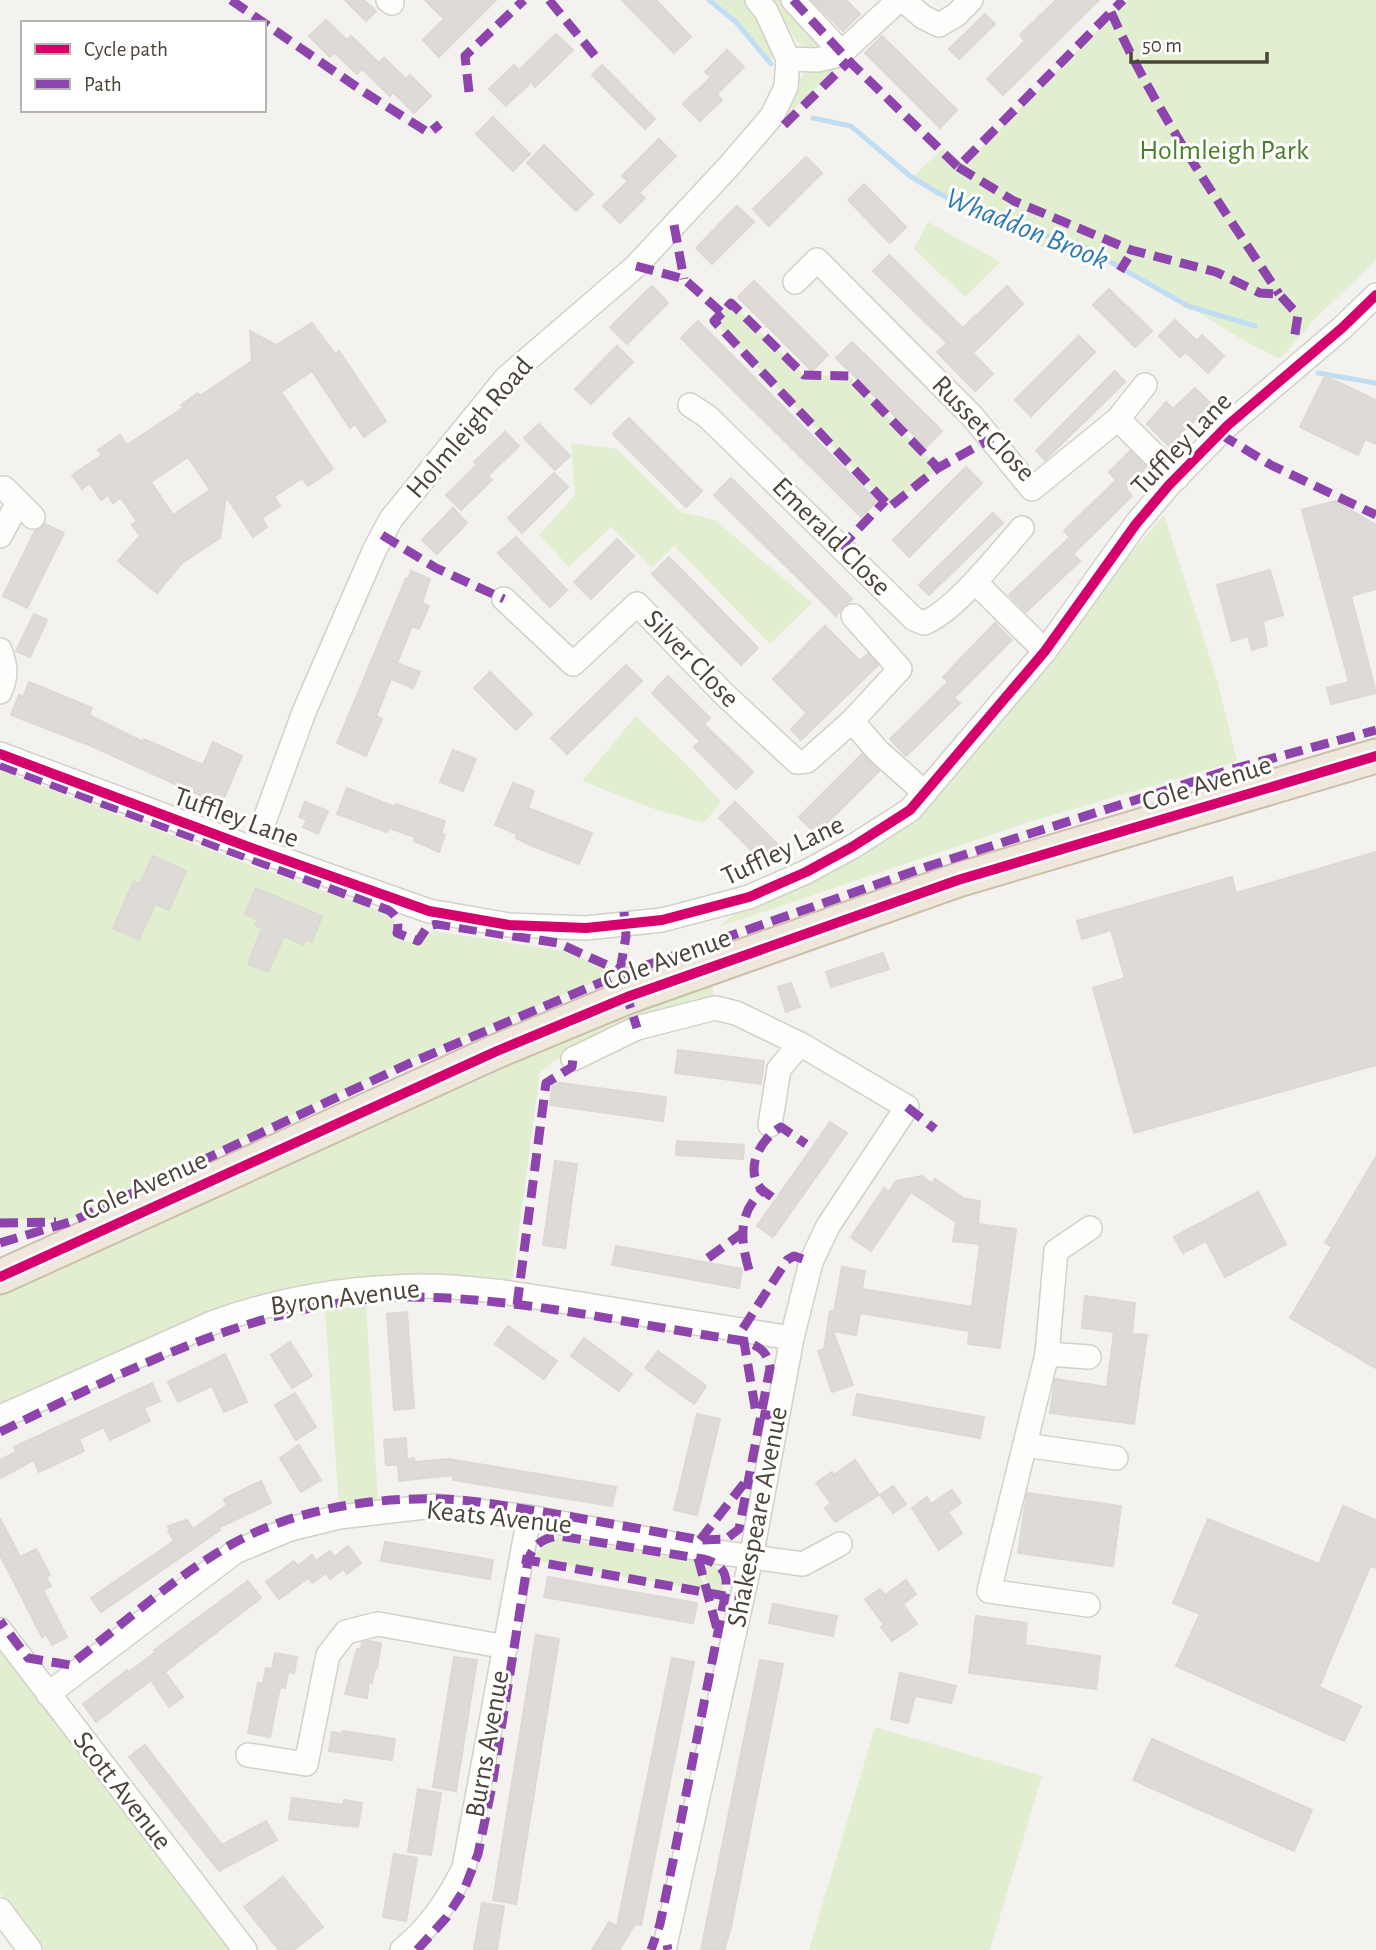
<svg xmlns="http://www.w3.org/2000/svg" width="1376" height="1950" viewBox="0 0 1376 1950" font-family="'Alegreya Sans',sans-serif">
  <rect width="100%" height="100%" fill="#f4f2ee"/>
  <!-- green -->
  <g fill="#e1eecf">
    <path d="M714 0H744C759 18 770 35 775 57L771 59 768 58 734 17Z"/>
    <path d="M772 0H786L833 49H811L797 42Z"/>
    <path d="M1128 0H1376V260L1313 321 1280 359 1246 342 1124 266 1078 258 1039 246 938 196 911 179 943 148 965 164Z"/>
    <path d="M838 66 785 117 783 115 796 85 805 73Z"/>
    <path d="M928 222 1000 262 965 297 914 249Z"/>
    <path d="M731 303 804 375 849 376 938 468 890 507 714 321Z"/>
    <path d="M571 443 617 449 681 512 715 520 812 603 770 644 674 546 652 567 611 527 569 567 539 535 575 495Z"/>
    <path d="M1164 515 1217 680 1237 761 1029 822 719 927 757 894 910 810Z"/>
    <path d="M636 716 692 770 721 802 704 823 657 810 582 781Z"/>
    <path d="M0 770 255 867 386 913 394 920V936L419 946 425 935 434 931 563 951 620 971 402 1063 71 1219 0 1220Z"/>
    <path d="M712 980 714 1003 700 1004 555 1060 540 1072 512 1283 403 1276 344 1279 290 1288 213 1312 0 1407V1289L438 1091Z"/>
    <path d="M366 1304 378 1500 343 1506 339 1505 325 1311Z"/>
    <path d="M557 1538 697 1561 705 1591 532 1560 533 1555Z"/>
    <path d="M701 1561C721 1564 725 1576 722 1594L709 1592Z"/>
    <path d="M0 1647 234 1950H45L0 1893Z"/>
    <path d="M875 1727 1042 1776 990 1950H809Z"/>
  </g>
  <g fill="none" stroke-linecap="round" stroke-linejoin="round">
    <!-- stream -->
    <g stroke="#c0ddf1" stroke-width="5">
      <path d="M709 0 736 22 771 64"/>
      <path d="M813 118 851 126 910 176 938 193 1016 229 1077 243 1188 306 1255 326"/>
      <path d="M1318 373 1376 383"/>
    </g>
  </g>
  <!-- building -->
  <g fill="#dedbd6" stroke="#dcd9d4" stroke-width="2" fill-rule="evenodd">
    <path d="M345 0H364L376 11 366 21Z"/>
    <path d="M425 0H496L439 57 423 40 444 19Z"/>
    <path d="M622 0H656L691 37 674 53Z"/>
    <path d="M812 0H846L860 14 843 31Z"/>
    <path d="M1056 0H1099L1003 95 987 79 1025 41 1020 35Z"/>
    <path d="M985 14 995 24 959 59 949 49Z"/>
    <path d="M326 20 347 40 351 36 379 63 384 58 406 79 410 75 431 96 414 113 393 92 390 96 362 69 357 74 335 53 330 57 309 36Z"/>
    <path d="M556 34 573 50 535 87 531 82 506 106 489 89 514 65 519 70Z"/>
    <path d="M882 36 957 110 940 128 865 53Z"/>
    <path d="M727 50 744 67 717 94 722 100 700 121 683 104 711 77 705 72Z"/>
    <path d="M602 65 655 119 645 129 592 75Z"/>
    <path d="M493 117 530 154 513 171 476 134Z"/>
    <path d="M659 139 676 156 639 193 645 198 620 223 603 206 628 181 622 176Z"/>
    <path d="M544 145 593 194 576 211 527 163Z"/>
    <path d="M806 157 822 173 769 226 753 209Z"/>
    <path d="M864 184 906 227 890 243 848 200Z"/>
    <path d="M737 206 754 222 712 264 696 248Z"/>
    <path d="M889 255 963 328 1007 286 1023 304 973 353 993 374 975 391 937 352 947 343 873 271Z"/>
    <path d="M754 281 828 355 812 371 738 297Z"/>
    <path d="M652 286 668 303 627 344 610 327Z"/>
    <path d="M1109 289 1152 331 1135 347 1093 305Z"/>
    <path d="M1175 320 1197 341 1202 335 1224 356 1208 373 1186 352 1180 357 1159 336Z"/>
    <path d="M698 321 877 501 861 517 681 338Z"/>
    <path d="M312 323 335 354 339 351 386 421 364 437 355 424 350 428 312 371 281 392 333 469 308 486 302 478 274 497 280 506 262 518 267 527 253 537 226 496 220 538 182 563 157 593 118 561 140 536 132 525 137 521 121 498 113 503 108 495 101 500 90 483 82 489 72 475 102 455 98 450 120 435 127 445 183 408 181 405 198 393 200 396 252 361 250 331 276 345ZM188 457 210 490 173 515 151 482Z"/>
    <path d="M1079 336 1095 352 1031 416 1015 400Z"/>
    <path d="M852 342 942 431 926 447 836 358Z"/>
    <path d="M617 346 633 362 591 404 575 389Z"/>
    <path d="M1115 371 1125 382 1045 460 1036 451Z"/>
    <path d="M1325 376 1376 400V444L1365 439 1358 455 1300 427Z"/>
    <path d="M1195 388 1211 404 1169 446 1147 424 1166 402 1173 409Z"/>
    <path d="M629 418 702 491 686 507 613 434Z"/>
    <path d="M539 424 570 456 555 470 524 438Z"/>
    <path d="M505 432 519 446 488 476 492 480 461 510 446 495 477 465 474 462Z"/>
    <path d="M1130 451 1146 467 1125 488 1132 496 1073 554 1080 561 1026 612 1009 595 1070 537 1064 531 1116 480 1109 472Z"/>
    <path d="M966 467 982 483 909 557 893 540Z"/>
    <path d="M554 473 568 487 522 533 508 518Z"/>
    <path d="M731 478 852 599 843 606 836 616 714 495Z"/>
    <path d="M1335 501 1376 525V589L1351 596 1376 693 1331 704 1327 688 1349 682 1302 510Z"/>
    <path d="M453 508 467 523 437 554 422 540Z"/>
    <path d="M993 513 1003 523 929 595 919 585Z"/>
    <path d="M45 524 64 533 27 608 3 596 35 531Z"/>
    <path d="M516 537 567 590 550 607 498 553Z"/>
    <path d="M617 539 634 556 591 599 574 582Z"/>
    <path d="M669 557 758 648 741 665 652 574Z"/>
    <path d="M1270 570 1283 615 1263 621 1267 645 1252 650 1248 636 1232 641 1217 585Z"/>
    <path d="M411 571 430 579 422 603 429 606 419 629 412 626 397 663 420 672 413 688 391 679 376 716 382 719 366 756 337 743 406 578 408 579Z"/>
    <path d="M34 614 47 620 30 657 16 651Z"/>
    <path d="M995 623 1012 640 954 698 960 703 906 756 890 739 948 682 943 677Z"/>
    <path d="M825 626 860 661 868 654 878 665 801 740 791 729 807 713 773 679Z"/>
    <path d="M626 665 642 681 567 754 551 738Z"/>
    <path d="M490 672 532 714 516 730 474 688Z"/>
    <path d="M668 676 710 718 704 724 753 772 736 789 694 747 700 741 652 693Z"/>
    <path d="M29 682 92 708 89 715 143 742 144 739 203 765 213 742 242 756 221 805 89 745 11 715 19 695 23 697Z"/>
    <path d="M453 750 476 759 463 791 440 782Z"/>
    <path d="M862 754 879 771 816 834 799 817Z"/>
    <path d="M513 783 534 791 528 808 592 833 579 864 530 845 516 838 517 834 495 825Z"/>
    <path d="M347 788 395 807 396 804 445 821 441 833 445 835 439 852 414 841 415 837 389 828 387 832 337 814Z"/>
    <path d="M305 802 328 811 318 834 303 827 307 820 299 817Z"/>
    <path d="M735 802 777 844 761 860 719 818Z"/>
    <path d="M1376 852V1065L1134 1133 1093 988 1125 978 1111 930 1082 939 1077 921 1232 877 1236 893Z"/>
    <path d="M153 856 186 871 169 910 155 904 139 940 113 928 134 881 140 884Z"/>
    <path d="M256 888 322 916 312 942 305 940 303 945 284 936 268 972 248 964 262 928 255 925 258 920 245 914Z"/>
    <path d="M883 953 889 969 831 987 826 972Z"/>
    <path d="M791 983 800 1007 786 1012 778 987Z"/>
    <path d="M678 1050 764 1061 761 1084 675 1073Z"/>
    <path d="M553 1082 666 1097 663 1121 550 1105Z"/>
    <path d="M830 1122 847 1133 773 1237 757 1226Z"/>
    <path d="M677 1141 744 1145 743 1159 676 1155Z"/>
    <path d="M1376 1157V1368L1290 1318 1332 1247 1325 1243Z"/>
    <path d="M555 1161 577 1164 565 1248 543 1245Z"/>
    <path d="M922 1176 932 1184 935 1179 963 1198 980 1201 978 1224 1016 1229 1000 1348 968 1344 969 1331 860 1313 856 1335 833 1331 853 1385 832 1392 818 1351 824 1349 830 1311 834 1312 842 1267 865 1271 862 1289 972 1307 980 1244 953 1241 956 1222 911 1192 871 1251 851 1237 884 1188 889 1192 896 1181Z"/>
    <path d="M1258 1192 1286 1244 1225 1277 1206 1241 1183 1253 1174 1237Z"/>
    <path d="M616 1246 742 1269 739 1288 612 1265Z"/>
    <path d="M1085 1296 1135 1303 1132 1334 1147 1335 1134 1424 1050 1413 1055 1379 1107 1387 1114 1332 1082 1328Z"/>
    <path d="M407 1312 414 1408 394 1410 387 1314Z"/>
    <path d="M508 1326 557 1361 544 1379 495 1344Z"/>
    <path d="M584 1338 632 1374 619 1391 571 1356Z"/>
    <path d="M290 1342 312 1376 292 1388 271 1355Z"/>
    <path d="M658 1351 706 1386 694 1404 645 1368Z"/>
    <path d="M225 1354 247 1402 224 1412 212 1386 178 1402 168 1382Z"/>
    <path d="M152 1383 160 1401 144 1408 150 1421 110 1440 104 1427 79 1439 84 1451 39 1472 34 1460 0 1478V1460L16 1452 14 1447Z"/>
    <path d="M295 1393 316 1427 296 1440 275 1405Z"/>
    <path d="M857 1394 984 1417 980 1438 853 1415Z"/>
    <path d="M697 1414 720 1419 697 1515 674 1510Z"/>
    <path d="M406 1438 407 1459 414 1458 415 1462 448 1459 616 1487 612 1506 453 1480 454 1475 399 1481 398 1465H386L384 1440Z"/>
    <path d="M299 1445 321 1480 301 1492 280 1458Z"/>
    <path d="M855 1460 879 1495 835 1522 825 1508 831 1503 816 1483 832 1472 834 1475Z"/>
    <path d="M261 1481 271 1503 218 1528 220 1530 101 1612 91 1598 174 1541 168 1531 170 1530 168 1526 187 1520 193 1529 227 1505 224 1499Z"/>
    <path d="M893 1486 906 1504 893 1513 880 1495Z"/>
    <path d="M952 1490 961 1503 948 1512 962 1533 939 1550 912 1508 927 1497 931 1504Z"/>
    <path d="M1027 1493 1121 1506 1113 1566 1018 1553Z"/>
    <path d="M1343 1506 1376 1520V1568L1370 1566 1319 1687 1361 1706 1344 1741 1176 1666 1200 1614 1173 1603 1208 1519 1319 1564Z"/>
    <path d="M0 1518 20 1557 36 1549 50 1575 46 1577 51 1586 43 1590 67 1637 52 1645 46 1634 42 1637 0 1555Z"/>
    <path d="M385 1542 493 1560 490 1579 381 1561Z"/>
    <path d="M348 1546 361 1563 347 1574 343 1569 330 1579 326 1573 312 1583 308 1578 279 1599 266 1582 294 1561 298 1566 312 1555 316 1561 330 1551 334 1557Z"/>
    <path d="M548 1577 697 1603 693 1623 544 1597Z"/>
    <path d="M906 1580 916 1594 903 1604 917 1624 892 1641 881 1627 884 1625 865 1599 880 1589 885 1595Z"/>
    <path d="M248 1581 261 1598 165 1672 183 1697 169 1707 151 1680 96 1722 83 1704 127 1670 129 1672 156 1652 154 1650Z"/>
    <path d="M773 1604 837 1616 833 1636 769 1623Z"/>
    <path d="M976 1616 1027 1623 1025 1645 1100 1656 1096 1689 969 1673Z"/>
    <path d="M536 1635 559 1639 516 1904 493 1900Z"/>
    <path d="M368 1641 381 1643 377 1668H375L372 1683H369L367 1698 345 1694 357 1649H361L362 1642Z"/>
    <path d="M275 1653 297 1657 294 1673 288 1672 285 1688 280 1687 270 1737 248 1733 258 1683 263 1684 266 1668 272 1669Z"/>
    <path d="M454 1657 477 1660 456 1791 433 1787Z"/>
    <path d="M672 1658 694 1662 641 1925 635 1924 619 1950H592L609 1922 617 1926Z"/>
    <path d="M760 1660 783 1664 731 1927 724 1950H701Z"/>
    <path d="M900 1673 956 1686 951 1703 915 1696 908 1723 891 1719Z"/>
    <path d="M343 1731 395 1739 392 1760 329 1751 332 1732 342 1734Z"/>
    <path d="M1152 1739 1312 1810 1294 1851 1133 1780Z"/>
    <path d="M145 1745 222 1845 266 1821 277 1840 219 1871 129 1757Z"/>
    <path d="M418 1789 441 1793 431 1855 408 1852Z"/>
    <path d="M292 1798 343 1805 344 1800 362 1803 358 1827 289 1819Z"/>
    <path d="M394 1854 417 1858 406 1921 383 1917Z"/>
    <path d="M283 1877 323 1927 294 1950H279L244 1907Z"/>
    <path d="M482 1903 504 1906 497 1950H474Z"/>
  </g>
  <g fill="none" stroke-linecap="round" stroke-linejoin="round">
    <!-- minor casing -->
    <g stroke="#d2d0cb" stroke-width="26">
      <g id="minor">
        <path d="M388 0 392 3"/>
        <path d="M793 0 842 53"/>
        <path d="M903 0 923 17 939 25 956 15 971 0"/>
        <path d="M788 59 817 60 839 55 899 0"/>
        <path d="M795 282 817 260 972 416 1032 489 1118 419 1177 478"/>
        <path d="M690 405 708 417 914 619 924 623C955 611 999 554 1022 528"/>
        <path d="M1118 419 1145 385"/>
        <path d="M4 488 33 517"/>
        <path d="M0 536 18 503"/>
        <path d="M975 582 1045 651"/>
        <path d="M504 599 573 664 637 604 723 693 797 762 807 761 852 721 900 669 853 616"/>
        <path d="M0 650C6 665 7 676 0 692"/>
        <path d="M852 721 878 751 925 793"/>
        <path d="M0 754 254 849 429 911 509 925 586 928 662 920 749 897 806 872 852 847 910 810 1045 651 1136 524 1169 485 1228 425 1342 328 1376 295"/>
        <path d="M254 849 304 712 374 551 391 519 506 378 636 266 730 165 772 116 786 87 788 59 766 11 757 0"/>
        <path d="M573 1059 637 1028 715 1008 736 1013 800 1044 907 1107 828 1226 811 1262 792 1338 751 1558 664 1950"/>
        <path d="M770 1125 779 1069 800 1044"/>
        <path d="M1047 1354 1089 1357"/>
        <path d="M0 1417 212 1323C277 1299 350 1287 420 1286 478 1286 536 1297 593 1306 659 1317 726 1328 792 1338"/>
        <path d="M1025 1445 1116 1458"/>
        <path d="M1088 1605 989 1591 1047 1354 1056 1251 1090 1228"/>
        <path d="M0 1630 245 1950"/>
        <path d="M48 1694 235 1552 290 1529 339 1517 434 1506 529 1517 717 1552 803 1564 840 1544"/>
        <path d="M248 1755 306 1764 328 1655 346 1632 378 1624 506 1647"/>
        <path d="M0 1910 30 1950"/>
        <path d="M402 1950C430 1927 448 1900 464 1868L529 1517"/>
      </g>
    </g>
    <!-- highway casing -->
    <g stroke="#ccbfa9" stroke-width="37">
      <path id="highway" d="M0 1277 497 1051 627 997 958 880 1376 756"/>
    </g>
    <!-- minor -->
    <use href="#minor" stroke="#fdfdfc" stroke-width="23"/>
    <!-- highway -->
    <use href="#highway" stroke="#ede8db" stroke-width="33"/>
    <!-- quiet -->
    <g stroke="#8e44ad" stroke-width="9" stroke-dasharray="18 9" stroke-linecap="butt">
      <path d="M231 0 364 92 429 133 440 124"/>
      <path d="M549 0 596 57"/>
      <path d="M793 0 849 61 958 167 1123 0"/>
      <path d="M1111 12C1155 112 1219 202 1279 294"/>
      <path d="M469 92 465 56 524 0"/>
      <path d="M784 125 849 61"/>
      <path d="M958 167 1014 201 1131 250 1216 272 1260 293 1279 294 1298 315 1294 340"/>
      <path d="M674 225 684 279"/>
      <path d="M636 266 684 279 722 313 731 303 804 375 849 376 938 468"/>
      <path d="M1120 271 1128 258"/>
      <path d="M722 313 714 321 890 507 938 468 992 438"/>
      <path d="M1220 434 1271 465 1376 515"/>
      <path d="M382 535 436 568 504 599"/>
      <path d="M840 548 885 501"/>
      <path d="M0 765 388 910C398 916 399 923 397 933L418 941 428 926 437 924 558 943 620 971V975L637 1028"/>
      <path d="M620 971 626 936 624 912"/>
      <path d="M907 1107 935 1129"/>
      <path d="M772 1197C768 1194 761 1190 759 1186 745 1165 763 1137 781 1127L806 1144"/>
      <path d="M0 1223 56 1222"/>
      <path d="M0 1243 73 1221 408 1064 616 976 929 866 1226 771 1376 730"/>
      <path d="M708 1258 741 1234"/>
      <path d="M749 1270C740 1239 738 1213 763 1190"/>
      <path d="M517 1305 546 1083 572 1067 573 1059"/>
      <path d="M778 1417 756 1413 742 1330 787 1260 794 1256 811 1262"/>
      <path d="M0 1432C128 1370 262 1299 408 1297 521 1297 633 1325 744 1341 759 1346 768 1351 770 1368L739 1529 726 1539 700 1540C648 1530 596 1521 543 1512 510 1507 477 1500 443 1499 373 1497 294 1509 232 1544 174 1577 123 1624 70 1665L28 1658 0 1621"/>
      <path d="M700 1540 749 1477"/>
      <path d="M698 1558 717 1629"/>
      <path d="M522 1559 725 1596 743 1597"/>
      <path d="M667 1945 668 1950"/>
      <path d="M417 1950 446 1918 464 1890 478 1854 492 1786 528 1560C533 1545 544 1537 560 1536L703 1559C724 1564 729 1575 725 1596L672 1866 660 1924 651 1950"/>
    </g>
    <!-- cycleway casing -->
    <g stroke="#fff" stroke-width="15">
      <g id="cycleway">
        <path d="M0 754 254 849 429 911 509 925 586 928 662 920 749 897 806 872 852 847 910 810 1045 651 1136 524 1169 485 1228 425 1342 328 1376 295"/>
        <path d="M0 1277 497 1051 627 997 958 880 1376 756"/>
      </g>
    </g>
    <!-- cycleway -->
    <use href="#cycleway" stroke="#d6006c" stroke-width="10"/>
  </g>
  <g text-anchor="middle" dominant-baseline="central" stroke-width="6" stroke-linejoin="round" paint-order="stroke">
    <!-- park labels -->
    <g font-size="28" fill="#4a7f2a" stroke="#fff">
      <text x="1224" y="151">Holmleigh Park</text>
    </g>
    <!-- street labels -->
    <g font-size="28" fill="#4b4439" stroke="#fff">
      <text transform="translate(470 428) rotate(-49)">Holmleigh Road</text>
      <text transform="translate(983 429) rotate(46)">Russet Close</text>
      <text transform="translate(1182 444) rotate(-46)">Tuffley Lane</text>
      <text transform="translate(831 537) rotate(45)">Emerald Close</text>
      <text transform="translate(691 659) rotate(46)">Silver Close</text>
      <text transform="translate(1207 784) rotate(-17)">Cole Avenue</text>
      <text transform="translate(236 818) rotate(20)">Tuffley Lane</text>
      <text transform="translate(783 851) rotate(-25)">Tuffley Lane</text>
      <text transform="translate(667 960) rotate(-20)">Cole Avenue</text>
      <text transform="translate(145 1186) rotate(-24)">Cole Avenue</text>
      <text transform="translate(345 1298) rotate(-7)">Byron Avenue</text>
      <text transform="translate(758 1517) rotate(-79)">Shakespeare Avenue</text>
      <text transform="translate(499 1518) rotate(6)">Keats Avenue</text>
      <text transform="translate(488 1744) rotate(-80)">Burns Avenue</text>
      <text transform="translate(122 1791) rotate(52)">Scott Avenue</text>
    </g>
    <!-- water labels -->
    <g font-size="30" font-style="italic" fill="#2e7ab2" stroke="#fff">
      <text transform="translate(1027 229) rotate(22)">Whaddon Brook</text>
    </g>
  </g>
  <!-- legend -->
  <rect x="21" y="21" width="245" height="91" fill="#ffffff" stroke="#b7b4b0" stroke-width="2"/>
  <rect x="35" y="44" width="35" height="10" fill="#d6006c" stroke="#b7b4b0" stroke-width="2"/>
  <text x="84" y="56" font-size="21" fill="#4b4439">Cycle path</text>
  <rect x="35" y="79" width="35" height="10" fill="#8e44ad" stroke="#b7b4b0" stroke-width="2"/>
  <text x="84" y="91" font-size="21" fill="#4b4439">Path</text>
  <!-- scale -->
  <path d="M1131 52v10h136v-10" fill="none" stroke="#4b4439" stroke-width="3.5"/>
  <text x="1142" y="52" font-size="21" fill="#4b4439" stroke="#ffffff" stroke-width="5" paint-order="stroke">50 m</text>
</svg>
